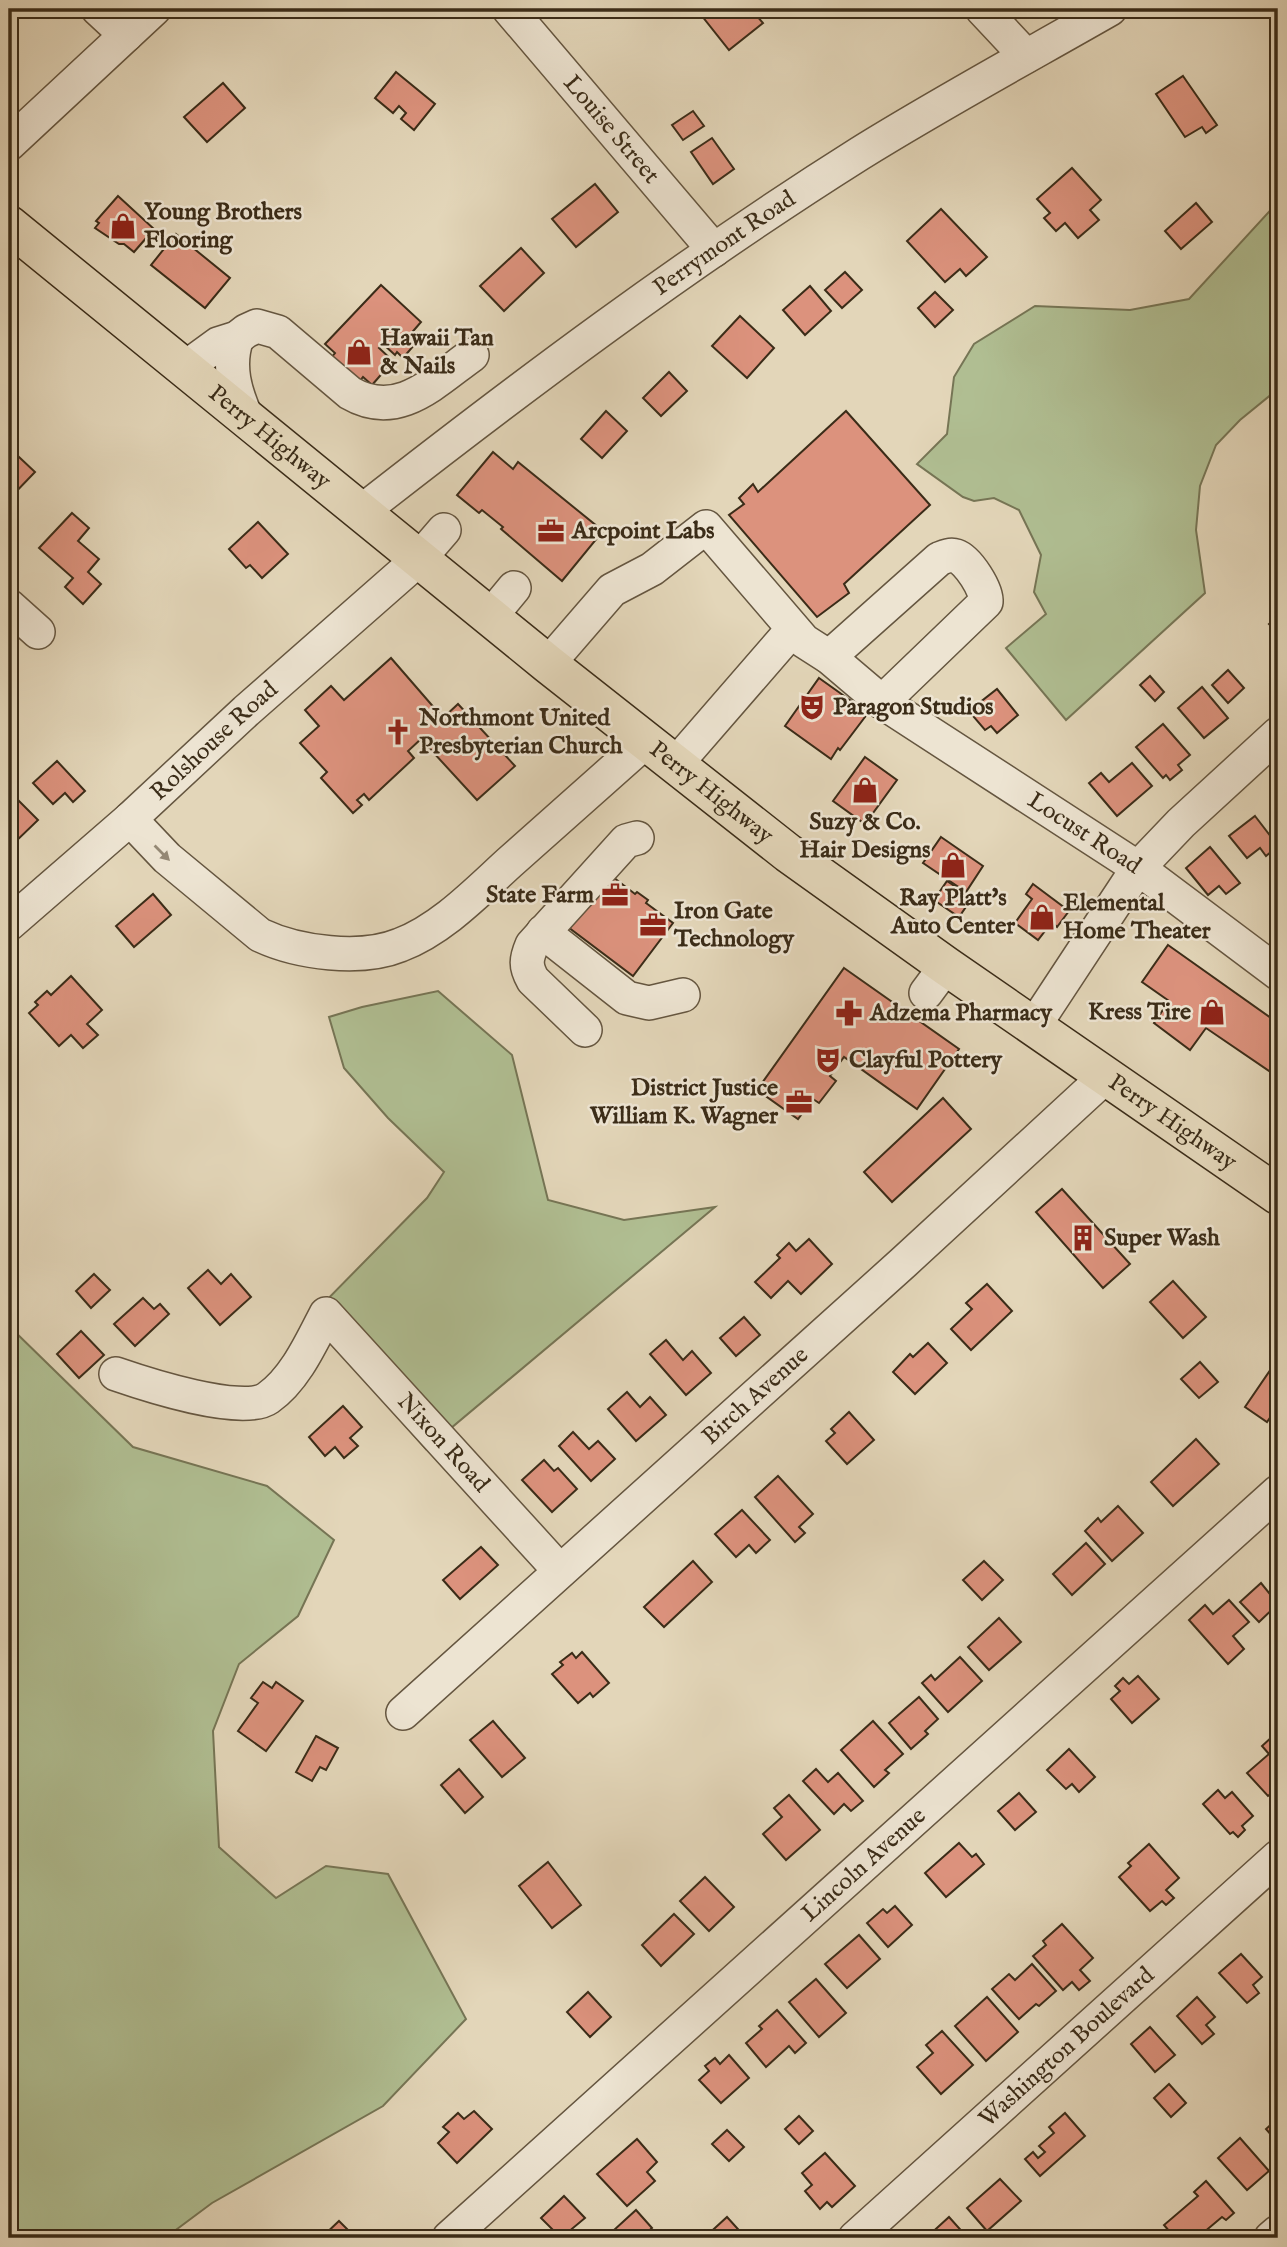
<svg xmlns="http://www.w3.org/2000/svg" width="1287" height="2247" viewBox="0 0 1287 2247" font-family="'IM FELL English',serif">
  <rect width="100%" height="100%" fill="#e3d6b9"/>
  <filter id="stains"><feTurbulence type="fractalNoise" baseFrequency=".00286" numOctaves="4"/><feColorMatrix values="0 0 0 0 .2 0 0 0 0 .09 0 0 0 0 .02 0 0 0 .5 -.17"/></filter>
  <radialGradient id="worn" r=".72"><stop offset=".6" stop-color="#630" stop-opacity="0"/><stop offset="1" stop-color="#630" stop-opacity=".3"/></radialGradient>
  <!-- green -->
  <g fill="#b0be92" stroke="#767555" stroke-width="2">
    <path d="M1278 202V389L1240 420 1216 445 1200 486 1196 530 1205 593 1066 720 1006 648 1046 614 1034 592 1041 555 1019 510 994 498 974 501 963 497 917 464 947 434 954 377 974 344 1035 306 1130 310 1189 299Z"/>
    <path d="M438 991 512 1055 548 1200 624 1220 715 1207 426 1449 310 1317 427 1198 444 1172 388 1118 344 1068 329 1017 362 1007Z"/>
    <path d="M9 1326 133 1447 267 1486 334 1540 298 1616 239 1664 213 1731 219 1847 276 1898 326 1866 388 1874 466 2019 383 2106 212 2203 165 2238H9Z"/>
  </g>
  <!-- building -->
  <g fill="#dc927d" stroke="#3b2c18" stroke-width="2">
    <path d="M701 9H751L763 23 729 50 698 11Z"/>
    <path d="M396 72 435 104 414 130 401 119 406 113 399 106 393 113 375 98Z"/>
    <path d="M1183 76 1217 125 1206 133 1202 127 1185 137 1156 94Z"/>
    <path d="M223 83 245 108 207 142 184 117Z"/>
    <path d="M693 111 704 126 683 140 672 125Z"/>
    <path d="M712 138 734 169 713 184 691 152Z"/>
    <path d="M1072 168 1101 200 1090 210 1099 220 1078 238 1065 223 1056 231 1044 218 1050 213 1037 199Z"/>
    <path d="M595 184 618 212 576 247 552 219Z"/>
    <path d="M118 196 154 229 134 252 124 244H119L95 228 99 223 96 221Z"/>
    <path d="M1196 203 1212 222 1181 249 1165 231Z"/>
    <path d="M941 209 987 257 966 276 960 269 945 282 907 241Z"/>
    <path d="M176 234 230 278 205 308 151 265Z"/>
    <path d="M521 248 544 273 504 311 480 286Z"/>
    <path d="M845 272 862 290 842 308 825 290Z"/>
    <path d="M381 285 421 322 408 337 415 344 403 358 397 352 395 355 383 344 379 348 393 361 372 385 363 377 359 382 331 358 335 353 325 344Z"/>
    <path d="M810 286 831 311 805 335 783 310Z"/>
    <path d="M935 292 953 310 935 327 918 308Z"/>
    <path d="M740 316 774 348 747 378 712 346Z"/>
    <path d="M669 372 687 391 661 416 643 398Z"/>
    <path d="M606 411 627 431 602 458 581 439Z"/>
    <path d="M846 411 930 505 844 584 849 593 817 617 729 515 744 504 739 498 753 484 758 492Z"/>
    <path d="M493 452 513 469 518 462 603 531 562 581 501 529 503 527 482 510 479 513 457 495Z"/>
    <path d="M19 457 35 472 9 499V464L11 466Z"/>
    <path d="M72 513 89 528 78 541 99 559 88 572 101 584 83 604 65 587 73 578 39 548Z"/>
    <path d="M258 522 288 554 262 578 250 565 246 568 229 549Z"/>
    <path d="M1278 616V642L1272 635 1276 631 1269 624Z"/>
    <path d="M391 658 443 718 458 704 515 766 477 800 421 739 408 751 414 758 369 800 364 794 357 800 362 805 353 813 321 778 327 772 300 743 319 726 305 710 331 686 344 700Z"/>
    <path d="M1228 670 1244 688 1228 703 1212 685Z"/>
    <path d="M1150 676 1164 692 1155 701 1140 685Z"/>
    <path d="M819 678 868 713 840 750 838 748 831 759 785 726Z"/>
    <path d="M1202 687 1228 718 1204 738 1178 708Z"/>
    <path d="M997 689 1018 715 997 733 991 726 985 730 973 716 978 712 974 707Z"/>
    <path d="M1163 724 1190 755 1178 765 1182 770 1170 780 1166 775 1163 778 1136 747Z"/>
    <path d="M865 757 897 780 865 824 833 801Z"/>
    <path d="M57 761 85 791 73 802 65 793 53 804 33 783Z"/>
    <path d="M1132 763 1152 786 1117 816 1089 783 1101 773 1109 782Z"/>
    <path d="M18 800 38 820 9 848V808Z"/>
    <path d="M1255 816 1278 846 1266 856 1260 848 1247 858 1229 836Z"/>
    <path d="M941 837 983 866 966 892 923 863Z"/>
    <path d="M1210 847 1240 883 1226 894 1219 886 1208 895 1186 868Z"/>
    <path d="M609 874 635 894 637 892 648 900 646 903 673 923 633 976 568 927Z"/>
    <path d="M947 881 972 898 959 917 934 900Z"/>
    <path d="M1033 884 1069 911 1057 927 1052 922 1038 940 1015 923 1032 899 1026 894Z"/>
    <path d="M153 894 171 915 134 947 116 926Z"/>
    <path d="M1168 945 1278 1023V1071L1275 1075 1206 1028 1190 1050 1154 1023 1169 1001 1142 982Z"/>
    <path d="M844 968 959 1049 917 1109 844 1057 830 1076 836 1081 819 1103 813 1099 798 1119 757 1090Z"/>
    <path d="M71 976 102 1010 87 1024 98 1035 83 1048 71 1035 59 1046 29 1013 38 1005 35 1002 47 991 51 995Z"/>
    <path d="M943 1098 971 1129 892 1202 864 1172Z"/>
    <path d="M1062 1189 1130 1264 1103 1288 1036 1212Z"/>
    <path d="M809 1239 832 1264 801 1294 788 1281 771 1298 755 1282 780 1258 777 1255 789 1243 796 1251Z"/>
    <path d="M208 1270 221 1284 231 1274 251 1297 220 1325 188 1288Z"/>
    <path d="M94 1274 110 1290 91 1308 76 1291Z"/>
    <path d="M1173 1281 1206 1317 1183 1338 1150 1302Z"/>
    <path d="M987 1284 1012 1311 971 1350 951 1329 972 1309 966 1303Z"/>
    <path d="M143 1298 154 1309 160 1304 169 1314 135 1346 114 1324Z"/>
    <path d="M744 1317 760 1335 736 1356 720 1338Z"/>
    <path d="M81 1331 104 1355 79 1378 57 1354Z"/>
    <path d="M666 1340 683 1360 692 1351 711 1373 686 1395 650 1354Z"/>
    <path d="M928 1343 947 1363 915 1394 893 1372 910 1354 913 1357Z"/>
    <path d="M1200 1362 1218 1382 1199 1398 1181 1379Z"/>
    <path d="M1271 1369 1277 1373 1278 1371V1406L1267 1422 1245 1407Z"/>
    <path d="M627 1392 640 1407 650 1397 666 1415 636 1441 608 1409Z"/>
    <path d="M343 1406 362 1427 350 1438 358 1446 344 1458 335 1447 325 1456 309 1437Z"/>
    <path d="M849 1412 874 1440 847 1464 826 1441 835 1433 831 1429Z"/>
    <path d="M573 1432 589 1449 598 1441 615 1459 591 1481 559 1446Z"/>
    <path d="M1196 1439 1219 1464 1173 1506 1151 1482Z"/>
    <path d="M544 1460 554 1471 558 1468 577 1489 552 1512 522 1480Z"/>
    <path d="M778 1476 813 1514 799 1527 805 1533 795 1542 755 1497Z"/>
    <path d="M1118 1506 1143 1533 1112 1561 1085 1531 1098 1518 1101 1522Z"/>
    <path d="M742 1510 770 1540 756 1553 749 1545 736 1557 715 1534Z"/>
    <path d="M1086 1543 1105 1564 1072 1595 1053 1574Z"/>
    <path d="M481 1547 498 1565 460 1599 443 1580Z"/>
    <path d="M693 1561 712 1582 664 1627 644 1607Z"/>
    <path d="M984 1561 1003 1580 982 1600 963 1580Z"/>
    <path d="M1261 1583 1278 1604 1259 1622 1240 1602Z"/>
    <path d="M1229 1600 1249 1622 1233 1636 1244 1649 1228 1664 1189 1620 1205 1605 1213 1614Z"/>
    <path d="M999 1618 1021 1642 989 1670 968 1647Z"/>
    <path d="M582 1652 609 1683 593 1697 590 1693 578 1703 552 1674 563 1665 560 1662 572 1653 576 1658Z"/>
    <path d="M960 1657 982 1681 948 1712 922 1683 931 1675 935 1680Z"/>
    <path d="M1138 1676 1159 1699 1132 1723 1111 1699 1120 1691 1115 1686 1123 1678 1129 1684Z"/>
    <path d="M263 1682 272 1688 276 1682 303 1701 266 1751 238 1731 258 1703 251 1698Z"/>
    <path d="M919 1697 938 1719 925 1731 928 1734 911 1749 889 1723Z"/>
    <path d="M493 1721 525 1758 502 1777 470 1740Z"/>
    <path d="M873 1721 903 1754 885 1770 889 1773 874 1787 841 1750Z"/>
    <path d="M316 1736 338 1748 326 1770 320 1767 312 1781 296 1772Z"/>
    <path d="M1273 1736 1278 1742V1788L1268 1796 1247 1773 1269 1754 1262 1746Z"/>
    <path d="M1069 1749 1095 1777 1079 1792 1072 1784 1066 1789 1047 1770Z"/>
    <path d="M459 1769 483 1797 465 1813 441 1785Z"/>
    <path d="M816 1769 828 1782 838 1773 863 1801 851 1811 844 1804 834 1814 803 1781Z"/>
    <path d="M1218 1790 1225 1798 1232 1792 1253 1816 1242 1826 1245 1830 1238 1837 1233 1832 1230 1834 1203 1804Z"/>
    <path d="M1019 1793 1036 1812 1015 1830 998 1811Z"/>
    <path d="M789 1795 820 1830 786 1860 763 1834 782 1817 774 1808Z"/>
    <path d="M959 1843 972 1857 976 1854 984 1864 946 1897 925 1873Z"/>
    <path d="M1149 1844 1179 1878 1166 1890 1174 1898 1166 1905 1162 1901 1150 1911 1119 1877 1131 1866 1128 1863Z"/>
    <path d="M548 1862 581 1905 552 1928 519 1886Z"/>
    <path d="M705 1877 734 1907 709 1931 680 1901Z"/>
    <path d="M895 1906 912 1925 888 1947 867 1923 883 1909 887 1913Z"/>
    <path d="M674 1914 694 1934 661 1966 642 1945Z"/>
    <path d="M1062 1924 1093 1958 1080 1970 1090 1981 1079 1990 1072 1982 1063 1990 1033 1956 1046 1945 1043 1941Z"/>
    <path d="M859 1935 880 1959 847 1988 825 1964Z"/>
    <path d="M1241 1954 1262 1977 1253 1985 1259 1993 1247 2003 1219 1973Z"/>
    <path d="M1032 1964 1056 1991 1039 2006 1036 2004 1019 2019 992 1989 1009 1974 1015 1980Z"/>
    <path d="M816 1979 846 2013 819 2037 789 2002Z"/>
    <path d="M588 1992 611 2017 590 2037 567 2012Z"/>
    <path d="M987 1997 1018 2032 986 2061 955 2026Z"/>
    <path d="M1197 1997 1215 2017 1206 2025 1214 2034 1202 2044 1177 2016Z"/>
    <path d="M777 2010 806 2043 795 2053 789 2046 766 2067 746 2043 762 2029 759 2026Z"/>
    <path d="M1150 2027 1175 2055 1155 2072 1131 2044Z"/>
    <path d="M942 2031 973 2065 941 2094 917 2067 933 2053 926 2045Z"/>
    <path d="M729 2055 749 2078 721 2103 699 2080 709 2071 705 2066 715 2058 720 2064Z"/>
    <path d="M1169 2084 1186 2103 1171 2117 1154 2098Z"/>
    <path d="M474 2111 492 2129 457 2163 438 2143 449 2132 443 2127 458 2113 464 2119Z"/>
    <path d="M1065 2113 1085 2136 1040 2176 1025 2159 1033 2152 1038 2158 1045 2152 1039 2146 1054 2133 1049 2127Z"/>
    <path d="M799 2116 813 2131 799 2144 785 2129Z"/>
    <path d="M1278 2118V2143L1266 2129Z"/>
    <path d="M727 2130 744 2147 729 2161 712 2144Z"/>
    <path d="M1240 2138 1269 2171 1247 2190 1218 2158Z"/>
    <path d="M637 2139 657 2162 647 2172 655 2181 627 2206 597 2174Z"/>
    <path d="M825 2153 855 2186 832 2207 827 2202 820 2209 805 2191 812 2185 802 2173Z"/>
    <path d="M1000 2179 1021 2201 987 2231 967 2208Z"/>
    <path d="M1206 2181 1234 2213 1226 2220 1222 2217 1197 2238H1175L1164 2225 1198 2196 1194 2192Z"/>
    <path d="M564 2196 585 2218 561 2238 541 2218Z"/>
    <path d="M636 2210 652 2228 641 2238H622L614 2230Z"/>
    <path d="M727 2217 746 2238H704Z"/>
    <path d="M949 2217 967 2237 928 2238 927 2237Z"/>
    <path d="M339 2221 356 2238H321Z"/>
  </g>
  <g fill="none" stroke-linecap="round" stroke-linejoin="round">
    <!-- minor casing -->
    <g stroke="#655640" stroke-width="36">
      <g id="minor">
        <path d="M98 9 126 35"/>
        <path id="s1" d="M509 9 714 250"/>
        <path d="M982 9 1026 56"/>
        <path d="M9 144 154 9"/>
        <path d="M237 338C227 366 235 392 247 419"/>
        <path d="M185 368 218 344 237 338 246 331 257 326 278 332 350 393C398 421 434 382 472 355"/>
        <path id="s2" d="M361 512C522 386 686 263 859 154 941 103 1026 57 1110 9"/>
        <path d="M9 606 38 632"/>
        <path d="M490 617 514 588"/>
        <path d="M829 657 939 559C944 557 950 554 956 556 968 560 987 590 986 602L882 702"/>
        <path id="s3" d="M548 664 612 590 652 569 706 527 804 641 829 657 882 702 1138 868 1278 973"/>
        <path d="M675 765 793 629"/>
        <path d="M130 819 167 858 260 935C298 953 361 961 400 945 442 929 477 892 510 862 555 822 600 782 645 742"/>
        <path id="s4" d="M9 924 130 819 246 711 419 559 444 530"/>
        <path d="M543 932 627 998 649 1003 683 995"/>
        <path d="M926 993 946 966"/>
        <path d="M1034 1026 1138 868 1181 823 1278 734"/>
        <path d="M585 1030 533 980C525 966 526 959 532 945L626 841 637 838"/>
        <path id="s5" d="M116 1374C145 1384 243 1416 268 1398 295 1379 311 1343 326 1314L560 1571"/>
        <path id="s6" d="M403 1713 904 1262 1106 1076"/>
        <path id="s7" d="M449 2238 1278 1492"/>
        <path id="s8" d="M855 2238 1278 1857"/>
        <path d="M1271 2238 1278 2232"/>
      </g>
    </g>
    <!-- major casing -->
    <g stroke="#3b2c18" stroke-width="41">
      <g id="major">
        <path id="s9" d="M9 225 548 664 788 853 946 966 1278 1195"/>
      </g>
    </g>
    <!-- minor -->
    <use href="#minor" stroke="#ede4d2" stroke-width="33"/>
    <!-- major -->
    <use href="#major" stroke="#e3d6b9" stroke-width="38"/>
  </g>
  <!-- one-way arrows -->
  <defs><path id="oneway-solid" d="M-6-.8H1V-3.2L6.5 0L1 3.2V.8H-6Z" transform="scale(1.75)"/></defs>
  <use fill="#948875" href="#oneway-solid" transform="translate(162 853) rotate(45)"/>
  <!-- icons -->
  <defs>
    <g id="shop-bare" transform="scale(2.1)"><path d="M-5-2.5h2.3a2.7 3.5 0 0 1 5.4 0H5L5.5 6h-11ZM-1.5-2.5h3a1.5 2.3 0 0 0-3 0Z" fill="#8f2418" stroke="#ede4d2" stroke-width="2.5" paint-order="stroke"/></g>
    <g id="office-bare" transform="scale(2.1)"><path d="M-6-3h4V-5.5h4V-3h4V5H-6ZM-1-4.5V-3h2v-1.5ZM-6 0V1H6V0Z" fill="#8f2418" stroke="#ede4d2" stroke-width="2.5" paint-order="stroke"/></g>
    <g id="theatre-bare" transform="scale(2.1)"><path d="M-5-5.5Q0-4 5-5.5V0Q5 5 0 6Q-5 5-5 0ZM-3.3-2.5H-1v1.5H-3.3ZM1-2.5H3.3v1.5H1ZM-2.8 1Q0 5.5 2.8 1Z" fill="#8f2418" stroke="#ede4d2" stroke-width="2.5" paint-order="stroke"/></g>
    <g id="church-bare" transform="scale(2.1)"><path d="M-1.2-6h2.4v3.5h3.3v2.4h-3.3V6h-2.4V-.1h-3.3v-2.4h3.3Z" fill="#8f2418" stroke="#ede4d2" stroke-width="2.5" paint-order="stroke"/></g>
    <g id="pharmacy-bare" transform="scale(2.1)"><path d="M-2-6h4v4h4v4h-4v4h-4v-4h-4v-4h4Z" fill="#8f2418" stroke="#ede4d2" stroke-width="2.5" paint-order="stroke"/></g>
    <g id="building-bare" transform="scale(2.1)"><path d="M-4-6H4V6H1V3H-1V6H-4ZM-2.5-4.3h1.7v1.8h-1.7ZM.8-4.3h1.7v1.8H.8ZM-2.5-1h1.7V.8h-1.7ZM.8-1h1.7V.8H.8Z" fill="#8f2418" stroke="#ede4d2" stroke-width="2.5" paint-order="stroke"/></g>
  </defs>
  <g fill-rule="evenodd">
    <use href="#shop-bare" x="123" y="226"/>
    <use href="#shop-bare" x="359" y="352"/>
    <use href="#office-bare" x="551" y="531"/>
    <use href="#theatre-bare" x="812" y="707"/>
    <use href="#church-bare" x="398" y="732"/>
    <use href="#shop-bare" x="865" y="790"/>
    <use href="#shop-bare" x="953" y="865"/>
    <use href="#office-bare" x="615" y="895"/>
    <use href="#shop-bare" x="1042" y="917"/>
    <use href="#office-bare" x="653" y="925"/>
    <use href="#shop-bare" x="1212" y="1012"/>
    <use href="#pharmacy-bare" x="849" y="1013"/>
    <use href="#theatre-bare" x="828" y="1060"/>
    <use href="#office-bare" x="799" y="1102"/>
    <use href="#building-bare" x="1083" y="1238"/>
  </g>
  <g text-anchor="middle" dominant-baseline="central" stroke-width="5" stroke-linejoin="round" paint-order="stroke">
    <!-- street labels -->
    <g font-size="24" fill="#3b2c18" stroke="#ede4d2">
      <text stroke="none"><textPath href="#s1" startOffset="158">Louise Street</textPath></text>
      <text stroke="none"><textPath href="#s2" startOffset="452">Perrymont Road</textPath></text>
      <text stroke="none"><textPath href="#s9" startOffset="336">Perry Highway</textPath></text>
      <text stroke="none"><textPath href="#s4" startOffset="275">Rolshouse Road</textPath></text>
      <text stroke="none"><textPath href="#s9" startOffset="903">Perry Highway</textPath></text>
      <text stroke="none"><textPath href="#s3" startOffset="702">Locust Road</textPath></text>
      <text stroke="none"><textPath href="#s9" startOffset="1470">Perry Highway</textPath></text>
      <text stroke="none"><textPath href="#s6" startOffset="474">Birch Avenue</textPath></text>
      <text stroke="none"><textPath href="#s5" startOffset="434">Nixon Road</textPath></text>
      <text stroke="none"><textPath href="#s7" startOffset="558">Lincoln Avenue</textPath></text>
      <text stroke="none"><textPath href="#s8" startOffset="285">Washington Boulevard</textPath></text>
    </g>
    <!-- poi labels -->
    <g font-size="24" font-weight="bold" fill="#3b2c18" stroke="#ede4d2" text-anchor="start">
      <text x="144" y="212">Young Brothers<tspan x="144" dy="28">Flooring</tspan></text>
      <text x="380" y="338">Hawaii Tan<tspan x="380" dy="28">&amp; Nails</tspan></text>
      <text x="572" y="531">Arcpoint Labs</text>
      <text x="833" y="707">Paragon Studios</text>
      <text x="419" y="718">Northmont United<tspan x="419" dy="28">Presbyterian Church</tspan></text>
      <text x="865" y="822" text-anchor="middle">Suzy &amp; Co.<tspan x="865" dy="28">Hair Designs</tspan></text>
      <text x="594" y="895" text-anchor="end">State Farm</text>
      <text x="953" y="898" text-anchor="middle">Ray Platt's<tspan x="953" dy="28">Auto Center</tspan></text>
      <text x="1063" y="903">Elemental<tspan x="1063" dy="28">Home Theater</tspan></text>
      <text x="674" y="911">Iron Gate<tspan x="674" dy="28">Technology</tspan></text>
      <text x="1191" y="1012" text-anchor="end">Kress Tire</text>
      <text x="870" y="1013">Adzema Pharmacy</text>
      <text x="849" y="1060">Clayful Pottery</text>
      <text x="778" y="1088" text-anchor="end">District Justice<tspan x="778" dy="28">William K. Wagner</tspan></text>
      <text x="1104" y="1238">Super Wash</text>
    </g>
  </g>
  <!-- margin -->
  <rect width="1287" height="2247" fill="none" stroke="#e3d6b9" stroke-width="35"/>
  <rect x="10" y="10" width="1266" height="2226" fill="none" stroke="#3b2c18" stroke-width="3.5"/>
  <rect x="18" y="18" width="1252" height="2212" fill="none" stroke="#3b2c18" stroke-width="2"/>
  <rect width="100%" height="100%" filter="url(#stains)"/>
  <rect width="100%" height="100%" fill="url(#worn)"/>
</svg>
